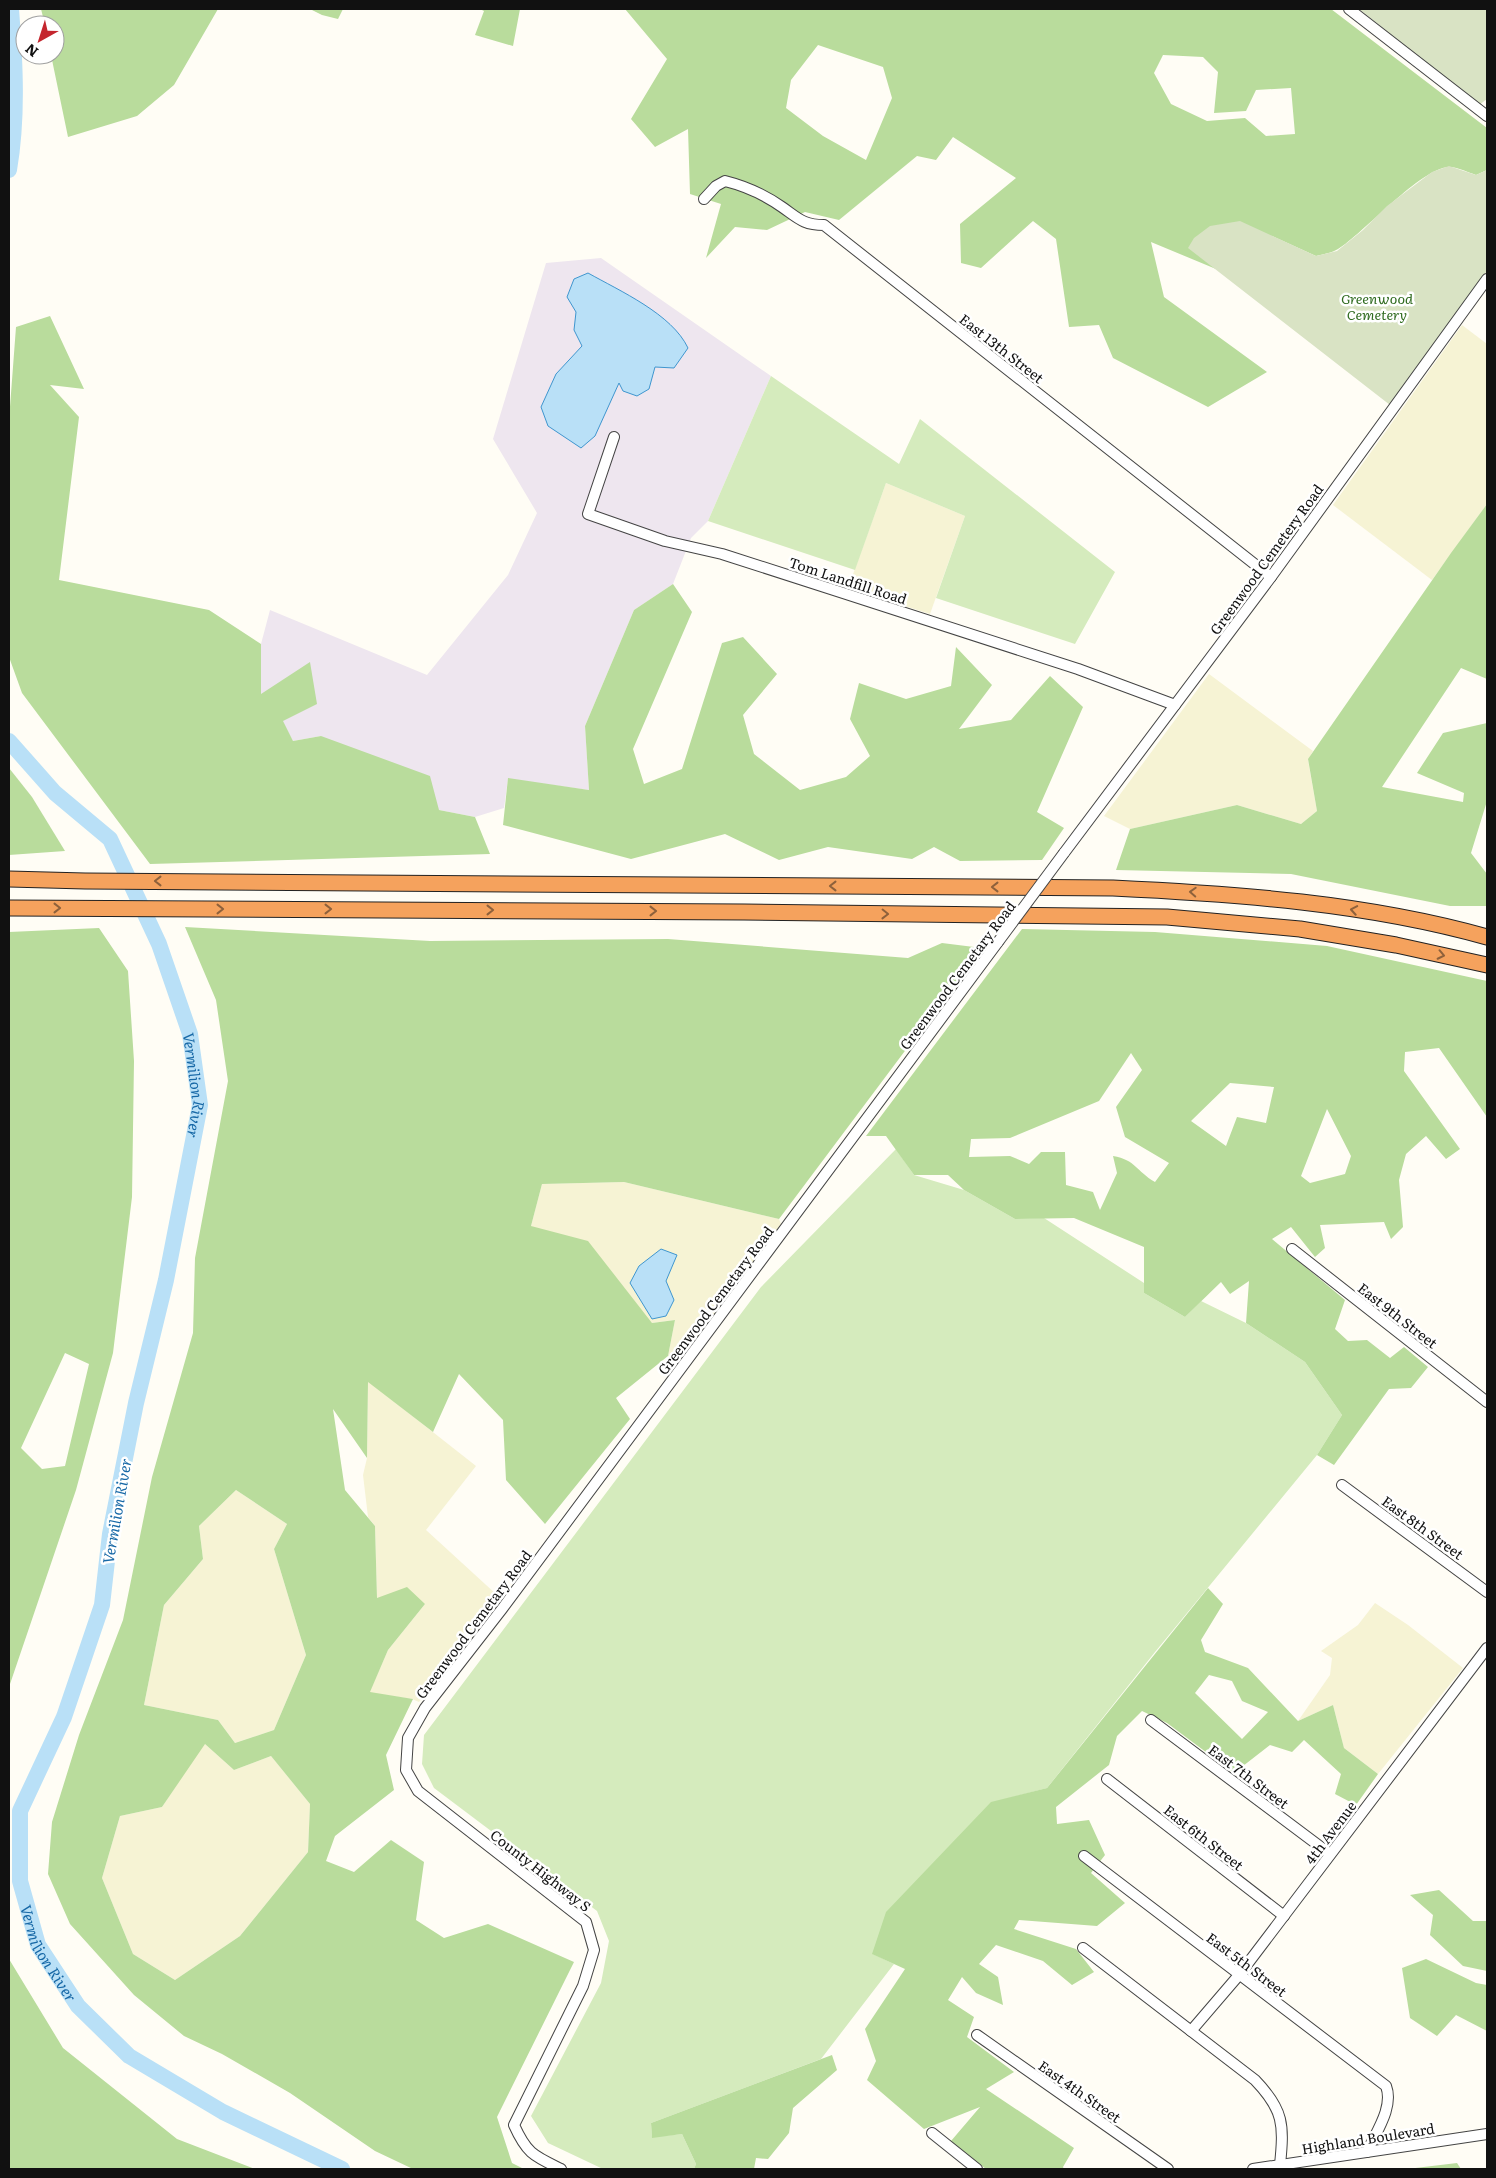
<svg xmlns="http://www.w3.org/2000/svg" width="1496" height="2178" viewBox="0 0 1496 2178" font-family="Literata,serif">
  <rect width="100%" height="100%" fill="#fffdf5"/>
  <!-- industrial -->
  <path fill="#eee6ef" d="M601 258 771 376 708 521 691 538 673 584 634 610 585 726 589 790 508 779 504 808 475 817 439 810 321 736 293 741 282 721 261 694V644L270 610 427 675 508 575 537 513 493 439 546 263Z"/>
  <!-- farmland -->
  <g fill="#f6f3d4">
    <path d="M1462 325 1487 344V504L1432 580 1333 505Z"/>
    <path d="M886 483 965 516 930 614 848 588Z"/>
    <path d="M1209 674 1313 751 1308 760 1317 811 1301 824 1237 805 1130 829 1104 816Z"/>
    <path d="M624 1182 779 1219 781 1224 678 1363 668 1356 675 1320 652 1323 531 1226 542 1184Z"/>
    <path d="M368 1381 476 1466 426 1530 497 1595 419 1702 412 1699 369 1693 388 1650 425 1604 377 1599 375 1526 368 1517 363 1475 367 1458Z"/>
    <path d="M236 1490 287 1524 274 1549 306 1655 274 1730 235 1743 218 1720 144 1705 164 1605 203 1559 199 1526Z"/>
    <path d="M1375 1603 1408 1625 1463 1668 1378 1774 1344 1748 1333 1705 1298 1721 1330 1675 1332 1658 1321 1651 1358 1625Z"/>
    <path d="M204 1743 234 1770 271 1756 310 1804 308 1852 240 1936 175 1980 133 1954 102 1878 120 1816 162 1807Z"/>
  </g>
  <!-- green -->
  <g fill="#d5ebbd">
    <path d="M771 376 899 464 920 419 1115 572 1075 644 936 598 965 516 886 483 855 570 708 521Z"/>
    <path d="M896 1149 914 1175 964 1190 1015 1219 1044 1218 1144 1283V1293L1185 1317 1201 1301 1246 1323 1305 1362 1342 1415 1317 1455 1155 1652 1047 1788 991 1803 873 1954 894 1964 821 2059 651 2123 652 2137 682 2134 696 2164 694 2169H603L548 2143 531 2116 601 1983 609 1941 597 1911 434 1788 422 1764 424 1735 761 1287Z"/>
  </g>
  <!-- forest -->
  <g fill="#b9dc9c" fill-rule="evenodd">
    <path d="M41 9H218L174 85 137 116 68 137 51 55H55V25H45Z"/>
    <path d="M310 9H343L338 19 322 15Z"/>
    <path d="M480 9H520L513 46 475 35 484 11Z"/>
    <path d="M625 9H1331L1487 128V170L1476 175C1468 172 1459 168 1451 167 1424 164 1363 234 1338 249 1332 253 1323 254 1316 256L1272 236 1216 269 1151 242 1164 297 1267 372 1208 407 1113 358 1099 325 1069 327 1056 239 1033 221 981 268 961 263 960 224 1016 178 953 137 936 160 917 156 839 220 805 212 767 230 735 227 706 258 721 204 690 194 688 129 655 147 631 119 667 59ZM818 45 883 67 892 98 866 160 823 136 786 108 791 80ZM1163 55 1203 57 1218 72 1214 113 1246 111 1256 90 1291 88 1295 134 1266 136 1245 118 1207 121 1171 104 1154 73Z"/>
    <path d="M50 316 84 389 50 385 79 417 59 580 209 610 261 644V694L310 662 317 704 283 721 293 741 321 736 430 776 439 810 475 817 490 854 150 864 22 693 9 657V420L16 327Z"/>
    <path d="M1487 504V679L1461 668 1382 787 1463 802 1464 793 1417 773 1443 733 1487 723V801L1471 853 1487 874V906H1450L1291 874 1116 870 1130 829 1237 805 1301 824 1317 811 1308 759 1451 553Z"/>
    <path d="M673 584 692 612 633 749 644 784 682 769 722 643 743 637 777 674 743 715 754 754 800 790 846 777 870 756 850 719 859 683 906 699 951 686 956 647 992 685 959 729 1011 720 1050 676 1083 707 1037 812 1064 828 1042 860 960 861 934 847 912 859 828 847 779 860 725 834 631 859 503 825 508 778 589 790 585 726 634 610Z"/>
    <path d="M9 768 32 797 65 851 9 855Z"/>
    <path d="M185 927 430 941 668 939 908 958 942 943 982 948 779 1219 624 1182 542 1184 531 1226 588 1241 652 1323 675 1320 668 1356 616 1398 630 1419 545 1524 506 1480 503 1420 459 1374 433 1432 368 1382 367 1458 333 1409 345 1490 375 1526 377 1598 407 1587 425 1604 388 1650 370 1692 413 1699 386 1755 394 1790 335 1836 326 1861 354 1872 391 1840 424 1862 416 1920 444 1938 488 1924 574 1962 497 2117 512 2163 524 2169H413L375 2151 290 2093 222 2054 184 2036 134 1995 70 1924 48 1874 52 1822 79 1735 123 1620 152 1477 193 1333 195 1258 228 1081 216 1000ZM236 1490 287 1524 274 1549 306 1655 274 1730 235 1743 218 1720 144 1705 164 1605 203 1559 199 1526ZM205 1744 234 1770 271 1756 310 1804 308 1852 240 1936 175 1980 133 1954 102 1878 120 1816 162 1807Z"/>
    <path d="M99 928 128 971 134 1061 132 1197 113 1353 76 1490 9 1687V932ZM65 1353 89 1364 65 1466 42 1469 21 1448Z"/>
    <path d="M1022 929 1155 932 1327 946 1487 981V1117L1439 1048 1405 1052 1404 1071 1460 1149 1446 1159 1426 1136 1406 1154 1399 1180 1403 1227 1391 1239 1384 1222 1320 1225 1325 1248 1315 1257 1291 1227 1272 1239 1345 1300 1335 1329 1348 1341 1367 1340 1390 1358 1404 1347 1428 1367 1411 1388 1389 1389 1334 1465 1317 1455 1342 1415 1305 1362 1246 1323 1249 1281 1230 1294 1221 1282 1185 1317 1144 1293V1247L1074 1218 1015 1219 964 1190 948 1175H914L886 1136H866ZM1131 1053 1142 1070 1116 1107 1125 1137 1169 1163 1155 1182C1136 1171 1136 1160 1113 1156L1117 1173 1100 1210 1093 1192 1066 1185 1065 1152H1041L1029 1164 1010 1156 969 1157 971 1139 1010 1138 1099 1101ZM1230 1083 1274 1087 1266 1123 1237 1117 1226 1146 1191 1121ZM1327 1109 1351 1156 1345 1174 1310 1183 1301 1176Z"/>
    <path d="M1208 1588 1223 1604 1201 1640 1205 1652 1248 1668 1298 1721 1333 1705 1344 1748 1378 1774 1356 1805 1335 1794 1341 1774 1304 1740 1292 1752 1270 1745 1234 1773 1167 1723 1142 1711 1117 1736 1109 1765 1056 1807 1057 1824 1089 1820 1105 1855 1091 1873 1125 1903 1097 1926 1019 1920 1014 1929 1076 1949 1094 1972 1072 1985 1043 1961 996 1945 979 1964 998 1977 1003 2005 976 1993 962 1977 948 2000 974 2017 967 2037 1014 2072 986 2089 1074 2148 1063 2167 1064 2169H986L951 2141 980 2107 924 2129 867 2080 876 2061 865 2029 905 1969 872 1954 886 1912 991 1802 1047 1788ZM1209 1675 1232 1681 1242 1701 1268 1712 1242 1739 1195 1693Z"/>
    <path d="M1439 1890 1473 1921H1487V1971L1463 1966 1430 1935 1433 1915 1410 1895Z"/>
    <path d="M9 1959 63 2048 177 2139 255 2169H9Z"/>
    <path d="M1426 1959 1476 1983 1487 1985V2031L1456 2015 1437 2036 1410 2018 1402 1968Z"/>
    <path d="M832 2055 837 2070 793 2108 789 2133 768 2159 756 2158 754 2169H694L696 2164 682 2134 652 2138 651 2123Z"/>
    <path d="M1457 2163 1461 2169H1407Z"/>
  </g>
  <!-- cemetery -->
  <g fill="#d9e3c4">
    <path d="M1359 9H1487V99L1479 105Z"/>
    <path d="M1449 166 1476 175 1487 170V271L1390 405 1188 248 1194 238 1210 226 1240 221 1316 256 1337 251 1363 230 1387 206 1432 172Z"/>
  </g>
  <!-- water -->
  <g fill="#b9e0f7" stroke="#3f96cf">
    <path d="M588 273C620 291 672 314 688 348L674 368 655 367 649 389 637 396 623 391 619 383 595 436 581 448 548 426 541 407 556 374 582 346 574 330 576 312 567 297 574 279Z"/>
    <path d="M661 1249 677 1255 666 1281 674 1300 666 1316 652 1319 630 1283 639 1266Z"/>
  </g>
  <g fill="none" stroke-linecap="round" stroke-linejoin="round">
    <!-- river -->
    <g stroke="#b9e0f7" stroke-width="16">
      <path d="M9 170C18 118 15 62 11 9"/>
      <path id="s1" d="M9 741 55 793 110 839 159 944 190 1034 200 1105 166 1280 136 1403 110 1534 102 1605 64 1717 20 1811V1881L38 1945 78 2006 129 2056 223 2112 342 2169"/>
    </g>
    <!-- minor casing -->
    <g stroke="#444" stroke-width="12">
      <g id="minor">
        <path d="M1349 9 1487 116"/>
        <path d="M704 199 716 186 725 181C745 186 765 195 782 207 798 218 803 225 824 225L1271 577"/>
        <path d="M614 437 588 514 665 541 722 554 837 591 1078 669 1175 705"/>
        <path d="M1064 853 1271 577 1487 279"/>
        <path d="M1292 1249 1487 1402"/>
        <path d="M1342 1485 1487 1592"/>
        <path d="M1151 1720 1330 1854"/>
        <path d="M1107 1779 1284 1916"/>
        <path d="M1084 1856 1386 2086C1394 2107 1376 2132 1367 2152"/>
        <path d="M1083 1948 1255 2080C1284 2110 1284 2125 1280 2165"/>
        <path d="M1191 2031 1239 1975 1487 1648"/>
        <path d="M977 2035 1168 2169"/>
        <path d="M932 2133 977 2169"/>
        <path d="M561 2169C534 2156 527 2154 514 2125L583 1986 594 1950 586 1922 418 1791 406 1770 408 1738 425 1708 502 1609 998 942"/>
        <path d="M1253 2169 1487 2134"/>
      </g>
    </g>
    <!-- highway casing -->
    <g stroke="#222" stroke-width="17">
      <g id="highway">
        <path d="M9 879 85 881 1113 888C1238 894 1366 903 1487 937"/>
        <path d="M9 908 744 912 1167 917 1300 929 1396 945 1487 965"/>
      </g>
    </g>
    <!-- minor -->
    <use href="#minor" stroke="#fff" stroke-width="10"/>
    <!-- highway -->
    <use href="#highway" stroke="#f5a25d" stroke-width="15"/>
    <!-- minor-bridge casing -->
    <g stroke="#444" stroke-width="12" stroke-linecap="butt">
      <path id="minor-bridge" d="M998 942 1064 853"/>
    </g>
    <!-- minor-bridge -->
    <use href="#minor-bridge" stroke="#fff" stroke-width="10"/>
  </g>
  <!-- one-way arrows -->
  <defs><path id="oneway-chevron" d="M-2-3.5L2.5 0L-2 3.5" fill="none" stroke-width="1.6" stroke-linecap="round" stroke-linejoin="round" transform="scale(1.25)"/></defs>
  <g stroke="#8e613b">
    <use href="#oneway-chevron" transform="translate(158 881) rotate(180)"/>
    <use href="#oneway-chevron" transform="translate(833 886) rotate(-180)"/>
    <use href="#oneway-chevron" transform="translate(995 887) rotate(-180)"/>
    <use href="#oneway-chevron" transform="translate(1193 892) rotate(-177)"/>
    <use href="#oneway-chevron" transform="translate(57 908)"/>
    <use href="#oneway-chevron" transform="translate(220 909)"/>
    <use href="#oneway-chevron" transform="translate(328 909)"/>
    <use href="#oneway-chevron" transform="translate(490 910)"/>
    <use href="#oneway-chevron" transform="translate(1354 910) rotate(-170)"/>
    <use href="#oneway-chevron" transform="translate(653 911)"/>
    <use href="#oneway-chevron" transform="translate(885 914) rotate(1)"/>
    <use href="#oneway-chevron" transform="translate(1441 955) rotate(12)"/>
  </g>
  <g text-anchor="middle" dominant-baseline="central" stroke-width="5" stroke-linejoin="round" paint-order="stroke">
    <!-- park labels -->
    <g font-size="14" font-style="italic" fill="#2f6b1f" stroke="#fff">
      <text x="1377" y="298">Greenwood<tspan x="1377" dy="16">Cemetery</tspan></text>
    </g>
    <!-- street labels -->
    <g font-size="14" fill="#111" stroke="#fff">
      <text transform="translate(1002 348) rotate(38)">East 13th Street</text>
      <text transform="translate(1266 559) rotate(-54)">Greenwood Cemetery Road</text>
      <text transform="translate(848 580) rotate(18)">Tom Landfill Road</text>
      <text transform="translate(957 975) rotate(-53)">Greenwood Cemetary Road</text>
      <text transform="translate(715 1300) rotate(-53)">Greenwood Cemetary Road</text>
      <text transform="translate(1398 1315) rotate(38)">East 9th Street</text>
      <text transform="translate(1423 1527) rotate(36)">East 8th Street</text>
      <text transform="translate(473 1624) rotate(-53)">Greenwood Cemetary Road</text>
      <text transform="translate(1249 1776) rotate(37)">East 7th Street</text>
      <text transform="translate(1330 1832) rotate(-53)">4th Avenue</text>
      <text transform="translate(1204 1837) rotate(38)">East 6th Street</text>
      <text transform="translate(541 1870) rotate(38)">County Highway S</text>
      <text transform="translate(1247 1964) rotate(37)">East 5th Street</text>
      <text transform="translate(1080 2091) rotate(35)">East 4th Street</text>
      <text transform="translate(1368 2138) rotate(-9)">Highland Boulevard</text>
    </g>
    <!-- water labels -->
    <g font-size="15" font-style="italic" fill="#1768a6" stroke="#fff">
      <text stroke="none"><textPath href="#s1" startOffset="404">Vermilion River</textPath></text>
      <text transform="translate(116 1511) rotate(-80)">Vermilion River</text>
      <text stroke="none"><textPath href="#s1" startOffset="1304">Vermilion River</textPath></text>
    </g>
  </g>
  <!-- border -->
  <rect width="1496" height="2178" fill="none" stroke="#111111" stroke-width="20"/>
  <!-- north arrow -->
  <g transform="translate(40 40) rotate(219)"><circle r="24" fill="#ffffff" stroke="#a0a0a0"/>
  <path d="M0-4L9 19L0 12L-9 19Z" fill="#c4262e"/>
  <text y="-8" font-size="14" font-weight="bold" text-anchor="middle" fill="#111111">N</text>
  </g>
</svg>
